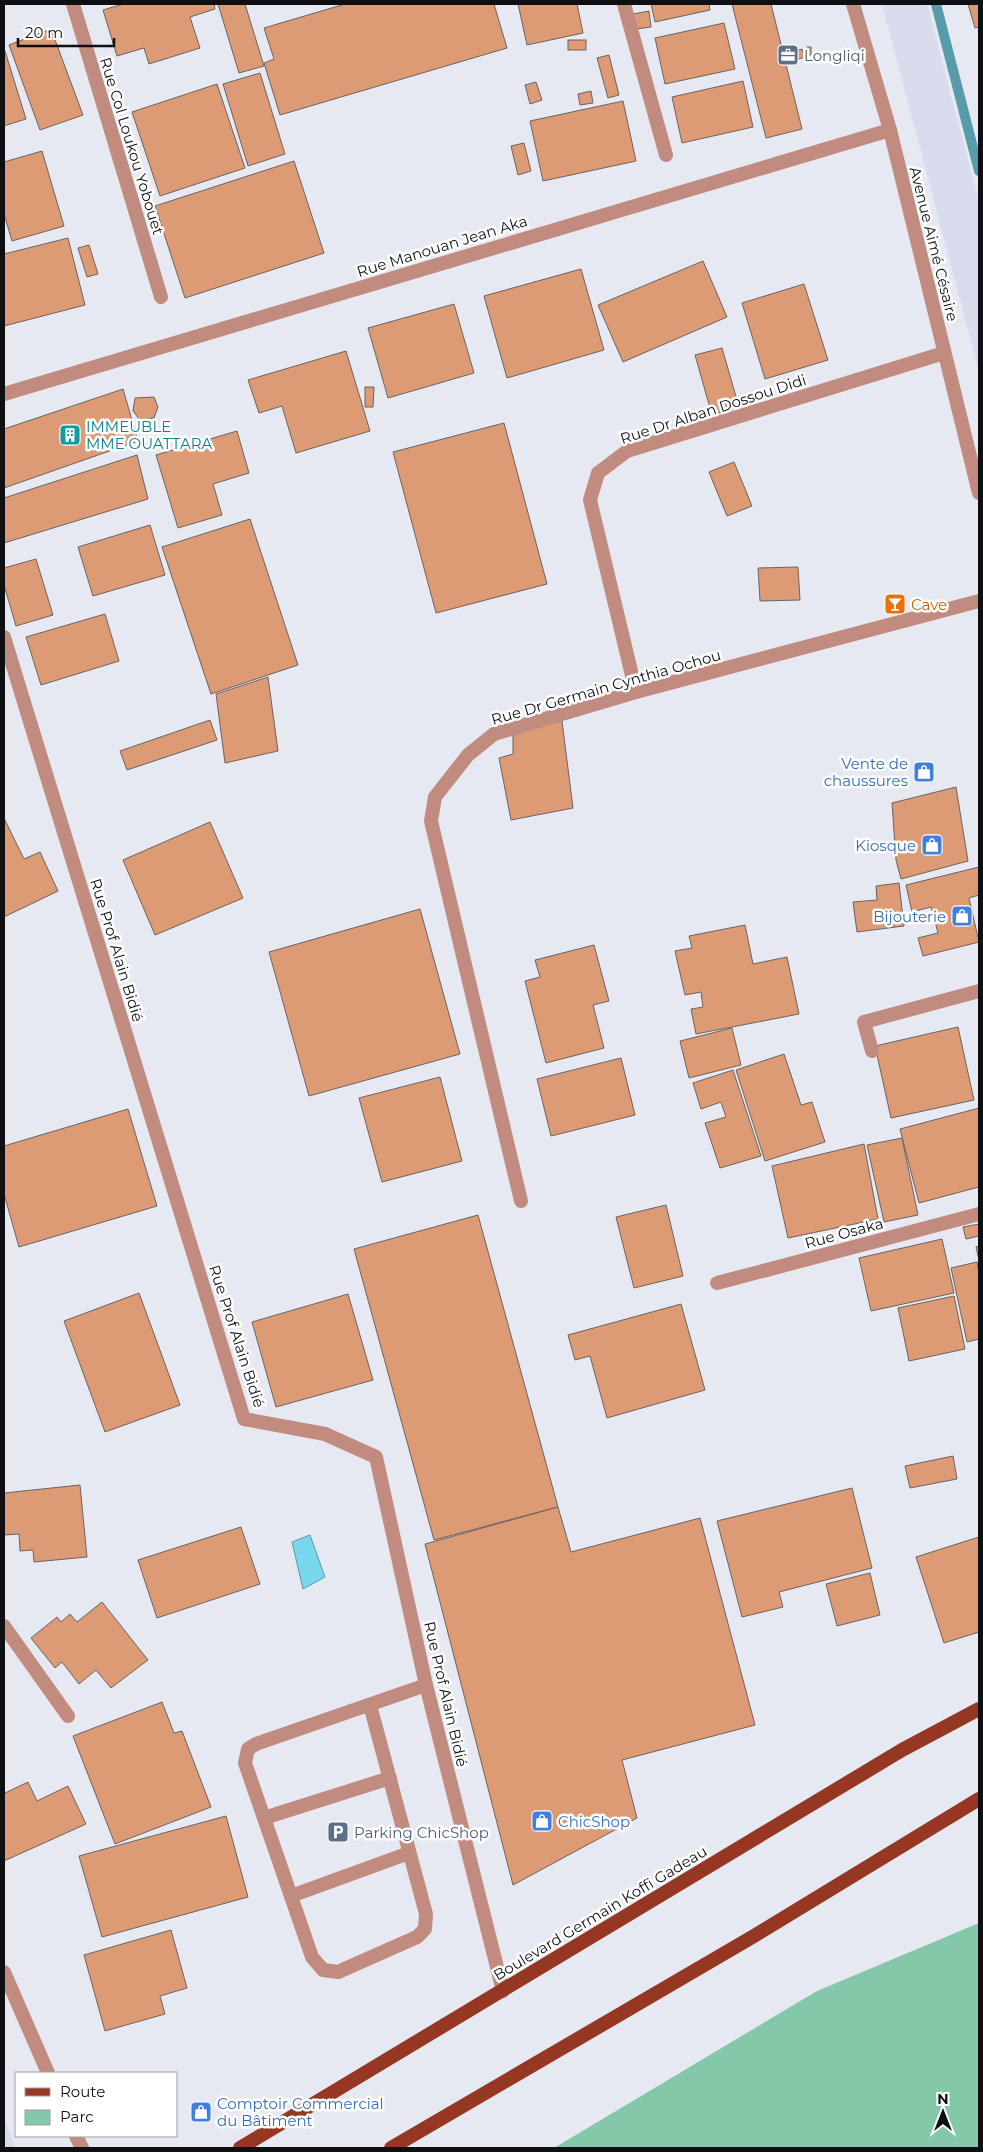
<svg xmlns="http://www.w3.org/2000/svg" width="983" height="2152" viewBox="0 0 983 2152" font-family="Montserrat,sans-serif">
  <rect width="100%" height="100%" fill="#e7e9f2"/>
  <!-- built -->
  <g fill="#d8dcec">
    <path d="M882 4H927L979 202V372Z"/>
    <path d="M4 2116 15 2148H4Z"/>
  </g>
  <!-- green -->
  <path fill="#82c8a9" d="M979 1923V2148H554L817 1991Z"/>
  <!-- water -->
  <path fill="#78d7ec" stroke="#589bab" d="M310 1535 325 1577 303 1589 292 1542Z"/>
  <g fill="none" stroke-linecap="round" stroke-linejoin="round">
    <!-- stream -->
    <path stroke="#589bab" stroke-width="10" d="M936 4 979 171"/>
  </g>
  <!-- building -->
  <g fill="#dc9a75" stroke="#6c635f">
    <path d="M123 4H214L215 9 190 17 200 48 149 64 144 48 117 56 103 10Z"/>
    <path d="M218 4H245L264 66 239 73Z"/>
    <path d="M345 4H494L507 48 280 115 264 63 274 59 264 28Z"/>
    <path d="M518 4H577L583 33 527 45Z"/>
    <path d="M651 4H709L710 10 655 22Z"/>
    <path d="M732 4H771L802 129 766 138Z"/>
    <path d="M968 4H979V27L975 28Z"/>
    <path d="M649 11 651 27 636 29 633 14Z"/>
    <path d="M724 23 735 69 665 84 655 38Z"/>
    <path d="M51 29 83 115 40 130 9 45Z"/>
    <rect x="568" y="40" width="18" height="10"/>
    <rect x="807" y="47" width="4" height="8"/>
    <path d="M802 49 805 57 795 60 792 52Z"/>
    <path d="M5 51 26 119 4 126V52Z"/>
    <path d="M609 55 619 95 608 98 597 58Z"/>
    <path d="M260 73 285 154 248 166 223 84Z"/>
    <path d="M743 81 753 127 682 143 672 97Z"/>
    <path d="M536 82 542 100 530 104 525 85Z"/>
    <path d="M217 84 245 168 160 196 132 112Z"/>
    <path d="M591 91 593 103 580 105 578 94Z"/>
    <path d="M623 101 636 161 543 181 530 121Z"/>
    <path d="M524 143 531 171 518 175 511 146Z"/>
    <path d="M42 151 64 226 12 241 4 214V162Z"/>
    <path d="M294 161 324 253 185 298 155 206Z"/>
    <path d="M68 238 85 305 4 326V254Z"/>
    <path d="M89 245 98 274 87 277 78 248Z"/>
    <path d="M703 261 727 317 623 362 598 305Z"/>
    <path d="M581 269 604 350 507 378 484 296Z"/>
    <path d="M804 284 828 360 765 379 742 303Z"/>
    <path d="M454 304 474 373 388 398 368 328Z"/>
    <path d="M722 348 739 407 712 415 695 355Z"/>
    <path d="M346 351 370 431 296 453 282 406 259 413 248 380Z"/>
    <path d="M365 387H374L373 407H365Z"/>
    <path d="M123 389 138 441 4 488V429Z"/>
    <path d="M154 397 158 407 154 418 139 419 133 411 135 398Z"/>
    <path d="M504 423 547 584 436 613 393 452Z"/>
    <path d="M237 431 249 473 213 484 222 515 178 528 156 455Z"/>
    <path d="M137 455 148 499 4 543V498Z"/>
    <path d="M734 462 752 506 727 516 709 472Z"/>
    <path d="M250 519 298 665 211 694 162 547Z"/>
    <path d="M150 525 165 575 93 596 78 547Z"/>
    <path d="M36 559 53 615 16 626 4 585V568Z"/>
    <path d="M798 567 800 600 760 601 758 568Z"/>
    <path d="M105 614 119 661 41 685 26 637Z"/>
    <path d="M268 677 278 751 225 763 216 694Z"/>
    <path d="M210 720 217 740 127 770 120 751Z"/>
    <path d="M562 721 573 808 511 820 499 758 513 754V732Z"/>
    <path d="M956 787 968 861 901 879 896 860 892 803Z"/>
    <path d="M4 818 24 859 40 852 58 891 4 917Z"/>
    <path d="M210 822 243 898 155 935 123 860Z"/>
    <path d="M979 867V895L969 898 979 942 923 956 918 938 938 933 931 907 912 912 906 885Z"/>
    <path d="M899 883 904 926 857 932 853 902 877 900 876 886Z"/>
    <path d="M420 909 460 1054 309 1096 269 952Z"/>
    <path d="M745 925 753 964 787 957 799 1014 696 1034 691 1009 703 1007 701 992 685 995 675 951 692 948 689 936Z"/>
    <path d="M594 945 609 1001 593 1005 604 1048 546 1063 525 981 540 977 535 960Z"/>
    <path d="M958 1027 974 1100 891 1118 875 1046Z"/>
    <path d="M732 1028 741 1065 689 1078 680 1041Z"/>
    <path d="M784 1054 801 1105 812 1102 825 1142 765 1161 736 1070Z"/>
    <path d="M621 1058 635 1115 551 1136 537 1079Z"/>
    <path d="M733 1070 761 1156 720 1168 705 1123 726 1117 721 1102 701 1109 693 1083Z"/>
    <path d="M440 1077 462 1161 382 1182 359 1098Z"/>
    <path d="M979 1108V1187L919 1203 900 1129Z"/>
    <path d="M128 1109 157 1206 19 1247 4 1194V1146Z"/>
    <path d="M902 1138 918 1215 884 1222 867 1145Z"/>
    <path d="M864 1144 878 1219 788 1238 772 1166Z"/>
    <path d="M666 1205 683 1276 634 1288 616 1217Z"/>
    <path d="M478 1215 558 1507 434 1540 354 1249Z"/>
    <path d="M979 1224V1236L966 1239 963 1227Z"/>
    <path d="M942 1239 954 1293 871 1311 859 1258Z"/>
    <path d="M979 1246V1260L976 1247Z"/>
    <path d="M977 1262 979 1273V1339L967 1342 951 1268Z"/>
    <path d="M139 1293 180 1405 105 1432 64 1321Z"/>
    <path d="M348 1294 373 1380 276 1407 252 1322Z"/>
    <path d="M954 1296 965 1349 909 1361 898 1308Z"/>
    <path d="M681 1304 705 1390 607 1418 590 1356 575 1360 568 1335Z"/>
    <path d="M953 1456 957 1479 910 1488 905 1466Z"/>
    <path d="M80 1485 87 1557 34 1562 33 1550 20 1551 19 1534 4 1535V1493Z"/>
    <path d="M852 1488 872 1568 779 1592 783 1607 742 1617 717 1521Z"/>
    <path d="M558 1507 571 1552 700 1518 755 1725 622 1760 637 1818 513 1885 425 1544Z"/>
    <path d="M241 1527 260 1584 157 1618 138 1560Z"/>
    <path d="M979 1537V1632L944 1643 916 1557Z"/>
    <path d="M870 1573 880 1615 837 1626 826 1584Z"/>
    <path d="M102 1602 148 1660 111 1688 96 1670 79 1684 62 1662 55 1668 31 1638 57 1617 61 1622 70 1614 77 1622Z"/>
    <path d="M162 1702 174 1733 182 1731 211 1807 115 1844 73 1736Z"/>
    <path d="M28 1782 37 1801 68 1786 86 1824 4 1861V1789L5 1793Z"/>
    <path d="M226 1816 248 1897 102 1937 79 1856Z"/>
    <path d="M171 1930 187 1988 160 1996 165 2014 105 2031 84 1955Z"/>
  </g>
  <g fill="none" stroke-linecap="round" stroke-linejoin="round">
    <!-- service -->
    <g stroke="#c28b7f" stroke-width="14">
      <path d="M4 1626 68 1716"/>
      <path d="M370 1705 426 1914 425 1929 417 1937 338 1972 323 1970 312 1957 245 1763 248 1749 256 1744 426 1685"/>
      <path d="M264 1818 390 1778"/>
      <path d="M291 1896 409 1853"/>
    </g>
    <!-- minor -->
    <g stroke="#c28b7f" stroke-width="14">
      <path d="M73 4 161 297"/>
      <path d="M624 4 666 155"/>
      <path d="M853 4 890 130 979 493"/>
      <path d="M4 394 890 130"/>
      <path d="M4 637 244 1419 325 1434 376 1457 426 1685 503 1991"/>
      <path d="M636 692 590 500 598 473 627 451 944 353"/>
      <path d="M872 1051 864 1022 979 991"/>
      <path d="M521 1201 431 821 435 797 468 755 494 734 636 692 979 601"/>
      <path d="M717 1283 979 1214"/>
      <path d="M4 1972 48 2073"/>
      <path d="M76 2136 82 2148"/>
    </g>
    <!-- primary -->
    <g stroke="#963724" stroke-width="14">
      <path d="M240 2148 902 1750 979 1709"/>
      <path d="M391 2148 754 1936 979 1799"/>
    </g>
  </g>
  <!-- icons -->
  <defs>
    <g id="office-square" transform="scale(1.125)"><rect x="-9" y="-9" width="18" height="18" rx="4" fill="#5c6f8a" stroke="#fff"/><path d="M-6-3h4V-5.5h4V-3h4V5H-6ZM-1-4.5V-3h2v-1.5ZM-6 0V1H6V0Z" fill="#fff"/></g>
    <g id="building-square" transform="scale(1.125)"><rect x="-9" y="-9" width="18" height="18" rx="4" fill="#0f9aa8" stroke="#fff"/><path d="M-4-6H4V6H1V3H-1V6H-4ZM-2.5-4.3h1.7v1.8h-1.7ZM.8-4.3h1.7v1.8H.8ZM-2.5-1h1.7V.8h-1.7ZM.8-1h1.7V.8H.8Z" fill="#fff"/></g>
    <g id="bar-square" transform="scale(1.125)"><rect x="-9" y="-9" width="18" height="18" rx="4" fill="#e8710a" stroke="#fff"/><path d="M-6-5H6L.8 .8V4.5H3.5V6h-7V4.5H-.8V.8Z" fill="#fff"/></g>
    <g id="shop-square" transform="scale(1.125)"><rect x="-9" y="-9" width="18" height="18" rx="4" fill="#3f7fe0" stroke="#fff"/><path d="M-5-2.5h2.3a2.7 3.5 0 0 1 5.4 0H5L5.5 6h-11ZM-1.5-2.5h3a1.5 2.3 0 0 0-3 0Z" fill="#fff"/></g>
    <g id="parking-square" transform="scale(1.125)"><rect x="-9" y="-9" width="18" height="18" rx="4" fill="#5c6f8a" stroke="#fff"/><path d="M-3.5-5.5H1a3.5 3.5 0 0 1 0 7H-1V5.5H-3.5ZM-1-3.4V-.6H.8a1.4 1.4 0 0 0 0-2.8Z" fill="#fff"/></g>
  </defs>
  <g fill-rule="evenodd">
    <use href="#office-square" x="788" y="55"/>
    <use href="#building-square" x="70" y="435"/>
    <use href="#bar-square" x="895" y="604"/>
    <use href="#shop-square" x="924" y="772"/>
    <use href="#shop-square" x="932" y="845"/>
    <use href="#shop-square" x="962" y="916"/>
    <use href="#shop-square" x="542" y="1821"/>
    <use href="#parking-square" x="338" y="1832"/>
    <use href="#shop-square" x="201" y="2112"/>
  </g>
  <g text-anchor="middle" dominant-baseline="central" stroke-width="5" stroke-linejoin="round" paint-order="stroke">
    <!-- service labels -->
    <g font-size="15" fill="#4e5e75" stroke="#fff" text-anchor="start">
      <text x="804" y="55">Longliqi</text>
      <text x="354" y="1832">Parking ChicShop</text>
    </g>
    <!-- street labels -->
    <g font-size="15" fill="#0e0f12" stroke="#fff">
      <text transform="translate(132 146) rotate(73)">Rue Col Loukou Yobouet</text>
      <text transform="translate(934 244) rotate(76)">Avenue Aimé Césaire</text>
      <text transform="translate(442 246) rotate(-17)">Rue Manouan Jean Aka</text>
      <text transform="translate(713 409) rotate(-18)">Rue Dr Alban Dossou Didi</text>
      <text transform="translate(606 687) rotate(-16)">Rue Dr Germain Cynthia Ochou</text>
      <text transform="translate(117 950) rotate(73)">Rue Prof Alain Bidié</text>
      <text transform="translate(844 1233) rotate(-15)">Rue Osaka</text>
      <text transform="translate(237 1336) rotate(72)">Rue Prof Alain Bidié</text>
      <text transform="translate(446 1694) rotate(77)">Rue Prof Alain Bidié</text>
      <text transform="translate(600 1913) rotate(-31)">Boulevard Germain Koffi Gadeau</text>
    </g>
    <!-- culture labels -->
    <g font-size="15" fill="#0d838f" stroke="#fff" text-anchor="start">
      <text x="86" y="426">IMMEUBLE<tspan x="86" dy="17">MME OUATTARA</tspan></text>
    </g>
    <!-- food labels -->
    <g font-size="15" fill="#c56008" stroke="#fff" text-anchor="start">
      <text x="911" y="604">Cave</text>
    </g>
    <!-- shop labels -->
    <g font-size="15" fill="#366cbe" stroke="#fff" text-anchor="end">
      <text x="908" y="763">Vente de<tspan x="908" dy="17">chaussures</tspan></text>
      <text x="916" y="845">Kiosque</text>
      <text x="946" y="916">Bijouterie</text>
      <text x="558" y="1821" text-anchor="start">ChicShop</text>
      <text x="217" y="2103" text-anchor="start">Comptoir Commercial<tspan x="217" dy="17">du Bâtiment</tspan></text>
    </g>
  </g>
  <!-- border -->
  <rect width="983" height="2152" fill="none" stroke="#0e0f12" stroke-width="10"/>
  <!-- legend -->
  <rect x="15" y="2072" width="162" height="65" fill="#ffffff" stroke="#9f9fa0"/>
  <rect x="25" y="2088" width="25" height="8" fill="#963724" stroke="#9f9fa0"/>
  <text x="60" y="2097" font-size="15" fill="#0e0f12">Route</text>
  <rect x="25" y="2110" width="25" height="15" fill="#82c8a9" stroke="#9f9fa0"/>
  <text x="60" y="2122" font-size="15" fill="#0e0f12">Parc</text>
  <!-- north arrow -->
  <g transform="translate(943 2112)" stroke="#ffffff" stroke-width="4" paint-order="stroke">
  <path d="M0-4L9 19L0 12L-9 19Z" fill="#0e0f12"/>
  <text y="-8" font-size="14" font-weight="bold" text-anchor="middle" fill="#0e0f12">N</text>
  </g>
  <!-- scale -->
  <path d="M18 38v8h96v-8" fill="none" stroke="#0e0f12" stroke-width="2.5"/>
  <text x="25" y="38" font-size="15" fill="#0e0f12" stroke="#ffffff" stroke-width="4" paint-order="stroke">20 m</text>
</svg>
